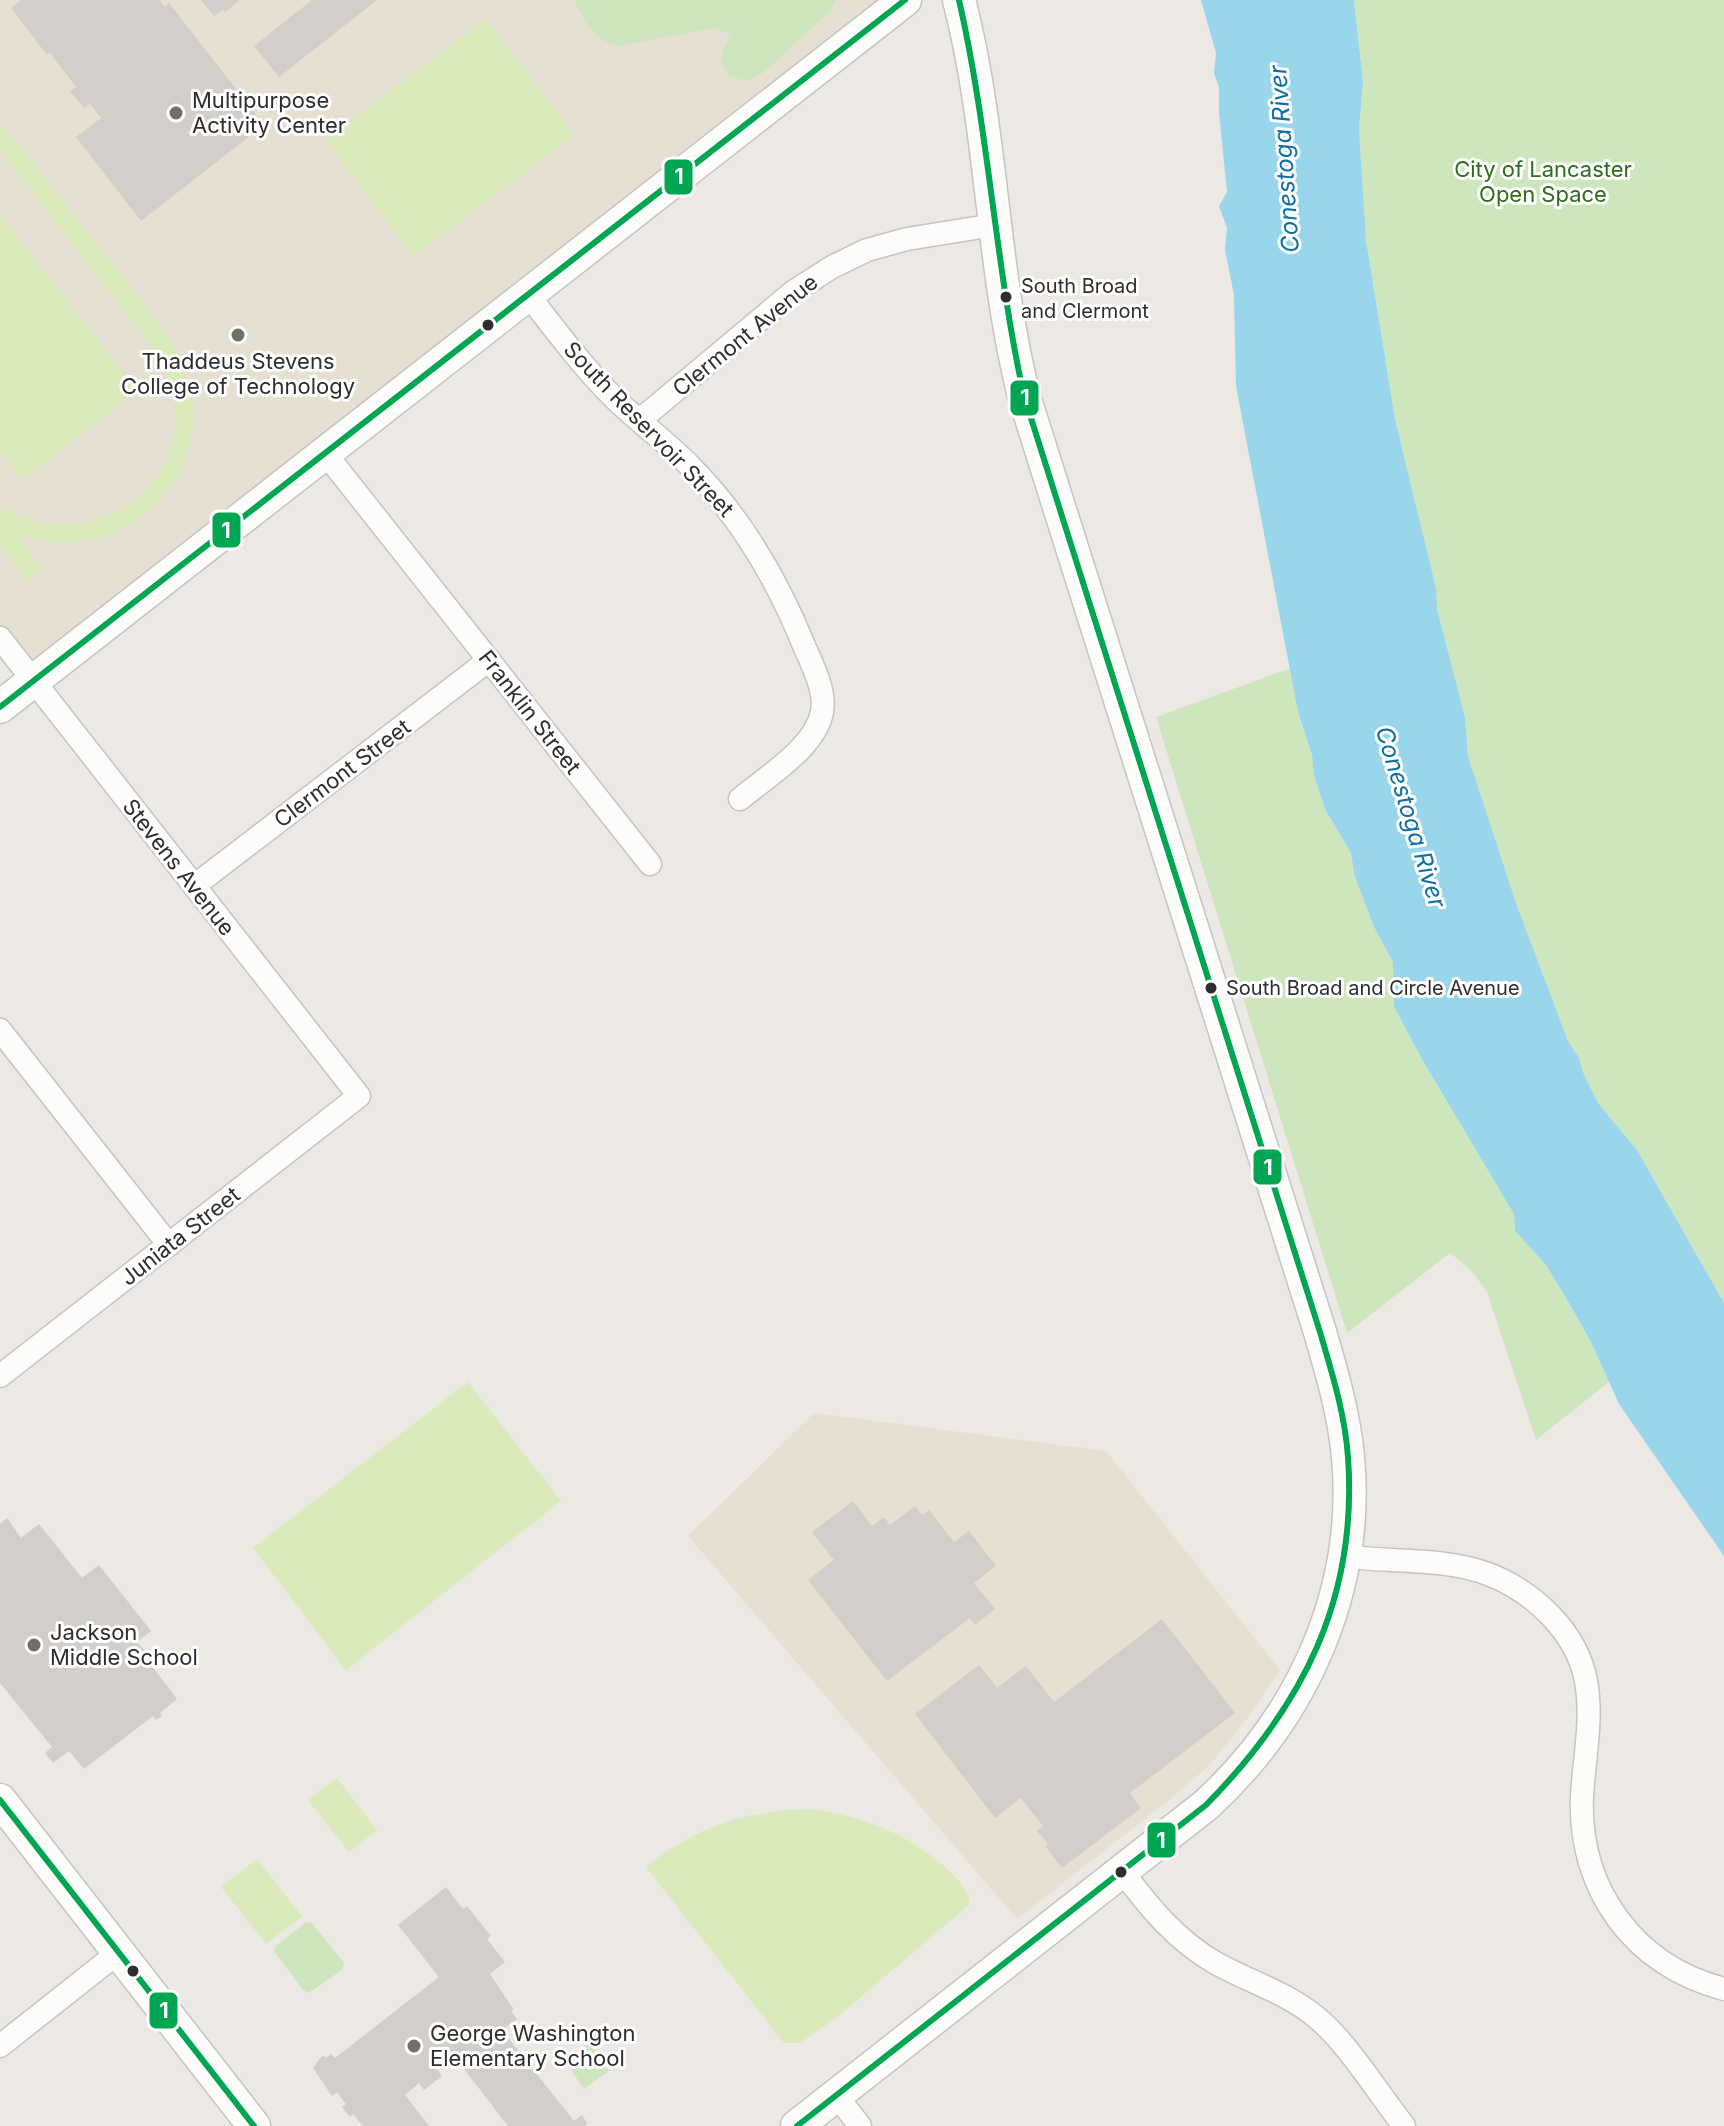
<svg xmlns="http://www.w3.org/2000/svg" width="1724" height="2126" viewBox="0 0 1724 2126" font-family="Inter,sans-serif">
  <rect width="100%" height="100%" fill="#ece8e4"/>
  <!-- education -->
  <g fill="#e6e0d3">
    <path d="M0 0H905L33 681 0 638Z"/>
    <path d="M814 1413 1106 1451 1280 1670 1249 1716 1209 1766 1169 1800 1017 1919 688 1536Z"/>
  </g>
  <!-- green -->
  <g fill="#cee6be">
    <path d="M574 0H836L831 10 763 73 747 81 728 76 720 58 730 35 715 28 618 46C592 40 586 23 574 0Z"/>
    <path d="M1354 0H1724V1303L1637 1150 1598 1103 1584 1075 1579 1058 1568 1041 1517 906 1468 756 1465 717 1437 609 1436 588 1395 419 1366 240 1359 129 1363 81Z"/>
    <path d="M1291 668 1298 712 1312 755 1314 776 1326 811 1351 853 1354 874 1374 927 1393 962 1394 1007 1423 1061 1514 1214 1515 1231 1546 1265 1591 1342 1609 1382 1536 1440 1487 1292 1471 1270 1450 1253 1347 1333 1156 717Z"/>
    <path d="M311 1922 344 1963 343 1969 309 1993 303 1990 274 1951 276 1946 305 1923Z"/>
    <path d="M589 2043 609 2071 584 2089 564 2060Z"/>
  </g>
  <!-- pitch -->
  <g fill="#d9eabb">
    <path d="M486 19 574 135 413 256 325 140Z"/>
    <path d="M0 125 17 142C47 181 77 219 107 258 150 313 209 369 189 445 183 471 168 495 148 512 109 544 64 549 16 535L41 569 27 580 0 545V506C75 553 175 506 176 414 176 395 169 377 162 360L0 151Z"/>
    <path d="M0 215 137 391 23 480 0 451Z"/>
    <path d="M468 1382 561 1501 346 1670 253 1548Z"/>
    <path d="M337 1778 377 1830 349 1852 308 1800Z"/>
    <path d="M810 1809C862 1816 907 1833 946 1868 956 1878 969 1889 970 1904L836 2018 800 2043H784L646 1867C695 1827 748 1810 810 1809Z"/>
    <path d="M257 1859 302 1916 266 1944 221 1887Z"/>
  </g>
  <!-- water -->
  <path fill="#99d6ec" d="M1201 0H1354L1363 81 1359 129 1366 240 1395 419 1436 588 1437 609 1465 717 1468 756 1517 906 1568 1041 1579 1058 1584 1075 1598 1103 1637 1150 1724 1303V1556L1619 1404 1591 1342 1570 1305 1546 1265 1515 1231 1514 1214 1423 1061 1394 1007 1393 962 1374 927 1354 874 1351 853 1326 811 1314 776 1312 755 1298 712 1236 386 1234 295 1225 250 1227 228 1219 206 1227 192 1219 112V88L1214 73 1216 53Z"/>
  <!-- building -->
  <g fill="#d1cecb">
    <path d="M21 0H160L165 7 169 3 264 125 141 221 76 137 101 118 90 104 84 108 70 91 76 87 50 53 47 55 11 8Z"/>
    <path d="M201 0H240L225 12 223 9 214 16Z"/>
    <path d="M312 0H377L279 77 254 46Z"/>
    <path d="M853 1501 872 1526 884 1517 890 1525 915 1506 922 1515 929 1510 954 1542 969 1531 996 1566 974 1583 995 1609 975 1625 970 1618 887 1681 808 1580 834 1560 812 1532Z"/>
    <path d="M7 1518 21 1538 39 1524 82 1578 99 1565 151 1631 137 1642 145 1651 142 1653 177 1699 160 1713 162 1716 156 1720 153 1716 84 1769 69 1751 53 1763 45 1753 52 1747 0 1683V1524Z"/>
    <path d="M1162 1619 1235 1713 1130 1793 1141 1808 1062 1868 1045 1846 1048 1844 1037 1831 1043 1826 1021 1798 995 1818 915 1714 979 1665 997 1688 1026 1666 1054 1702Z"/>
    <path d="M446 1887 463 1909 467 1906 491 1936 487 1939 505 1962 490 1974 514 2010 511 2011 517 2019 502 2030 574 2121 582 2115 587 2123 585 2126H508L454 2056 437 2069 442 2076 424 2090 419 2083 405 2095 429 2126H363L353 2114 350 2117 342 2107 346 2104 337 2092 332 2096 313 2068 322 2056 327 2057 331 2054 335 2058 439 1977 398 1925Z"/>
  </g>
  <g fill="none" stroke-linecap="round" stroke-linejoin="round">
    <!-- street casing -->
    <g stroke="#c5c4c5" stroke-width="25">
      <g id="street">
        <path d="M529 296C556 331 583 367 615 399 640 423 668 443 692 468 743 520 778 581 805 648 813 666 826 692 822 712 815 748 767 776 740 799"/>
        <path d="M640 420 793 292 832 267 867 250 907 239 994 225"/>
        <path d="M325 453 650 864"/>
        <path d="M0 638 359 1096 0 1376"/>
        <path d="M194 886 489 660"/>
        <path d="M0 1030 169 1245"/>
        <path d="M1344 1556C1391 1563 1443 1557 1488 1574 1533 1591 1577 1632 1586 1681 1593 1719 1584 1759 1582 1796 1578 1889 1634 1966 1724 1989"/>
        <path d="M1123 1872C1148 1906 1176 1940 1214 1962 1247 1981 1286 1992 1316 2017 1346 2041 1379 2094 1404 2126"/>
        <path d="M0 2046 119 1952"/>
        <path d="M836 2095 860 2126"/>
      </g>
    </g>
    <!-- secondary casing -->
    <g stroke="#c5c4c5" stroke-width="35">
      <g id="secondary">
        <path d="M0 707 905 0"/>
        <path d="M0 1800 254 2126"/>
        <path d="M797 2126 1206 1805C1303 1716 1360 1590 1348 1457 1344 1414 1332 1373 1320 1332L1024 396C991 266 993 130 959 0"/>
      </g>
    </g>
    <!-- street -->
    <use href="#street" stroke="#fcfcfb" stroke-width="22"/>
    <!-- secondary -->
    <use href="#secondary" stroke="#fcfcfb" stroke-width="32"/>
    <!-- bus-1 casing -->
    <g stroke="#fff" stroke-width="12">
      <g id="bus-1">
        <path d="M0 707 905 0"/>
        <path d="M0 1800 254 2126"/>
        <path d="M797 2126 1206 1805C1303 1706 1358 1598 1348 1457 1345 1414 1332 1373 1320 1332L1024 396C995 265 989 131 959 0"/>
      </g>
    </g>
    <!-- bus-1 -->
    <use href="#bus-1" stroke="#00a651" stroke-width="6"/>
  </g>
  <!-- markers -->
  <g fill="#706f6e" stroke="#fff" stroke-width="3">
    <circle cx="176" cy="113" r="8"/>
    <circle cx="238" cy="335" r="8"/>
    <circle cx="34" cy="1645" r="8"/>
    <circle cx="414" cy="2046" r="8"/>
  </g>
  <g fill="#2e2e2e" stroke="#fff" stroke-width="3">
    <circle cx="1006" cy="297" r="7"/>
    <circle cx="488" cy="325" r="7"/>
    <circle cx="1211" cy="988" r="7"/>
    <circle cx="1121" cy="1872" r="7"/>
    <circle cx="133" cy="1971" r="7"/>
  </g>
  <g text-anchor="middle" dominant-baseline="central" stroke-width="6" stroke-linejoin="round" paint-order="stroke">
    <!-- bus labels -->
    <g font-size="20" fill="#2e2e2e" stroke="#fff" text-anchor="start">
      <text x="1021" y="286">South Broad<tspan x="1021" dy="25">and Clermont</tspan></text>
      <text x="1226" y="988">South Broad and Circle Avenue</text>
    </g>
    <!-- poi labels -->
    <g font-size="22" fill="#2e2e2e" stroke="#fff" text-anchor="start">
      <text x="192" y="100">Multipurpose<tspan x="192" dy="25">Activity Center</tspan></text>
      <text x="238" y="361" text-anchor="middle">Thaddeus Stevens<tspan x="238" dy="25">College of Technology</tspan></text>
      <text x="50" y="1632">Jackson<tspan x="50" dy="25">Middle School</tspan></text>
      <text x="430" y="2033">George Washington<tspan x="430" dy="25">Elementary School</tspan></text>
    </g>
    <!-- park labels -->
    <g font-size="22" fill="#2c6e1b" stroke="#fff">
      <text x="1543" y="169">City of Lancaster<tspan x="1543" dy="25">Open Space</tspan></text>
    </g>
    <!-- street labels -->
    <g font-size="22" fill="#2e2e2e" stroke="#fff">
      <text transform="translate(745 335) rotate(-39)">Clermont Avenue</text>
      <text transform="translate(649 429) rotate(46)">South Reservoir Street</text>
      <text transform="translate(530 712) rotate(52)">Franklin Street</text>
      <text transform="translate(342 773) rotate(-37)">Clermont Street</text>
      <text transform="translate(179 867) rotate(52)">Stevens Avenue</text>
      <text transform="translate(180 1236) rotate(-38)">Juniata Street</text>
    </g>
    <!-- water labels -->
    <g font-size="24" font-style="italic" fill="#0d6fa3" stroke="#fff">
      <text transform="translate(1284 159) rotate(-94)">Conestoga River</text>
      <text transform="translate(1411 817) rotate(73)">Conestoga River</text>
    </g>
  </g>
  <g stroke="#fff" stroke-width="3">
    <rect x="663" y="158" width="31" height="38" rx="8" fill="#00a651"/>
    <rect x="1009" y="379" width="31" height="38" rx="8" fill="#00a651"/>
    <rect x="211" y="511" width="31" height="38" rx="8" fill="#00a651"/>
    <rect x="1252" y="1148" width="31" height="38" rx="8" fill="#00a651"/>
    <rect x="1146" y="1821" width="31" height="38" rx="8" fill="#00a651"/>
    <rect x="148" y="1991" width="31" height="39" rx="8" fill="#00a651"/>
  </g>
  <g font-size="22" text-anchor="middle" font-weight="bold" fill="#fff">
    <text x="679" y="184">1</text>
    <text x="1025" y="405">1</text>
    <text x="226" y="538">1</text>
    <text x="1268" y="1175">1</text>
    <text x="1161" y="1848">1</text>
    <text x="164" y="2018">1</text>
  </g>
</svg>
